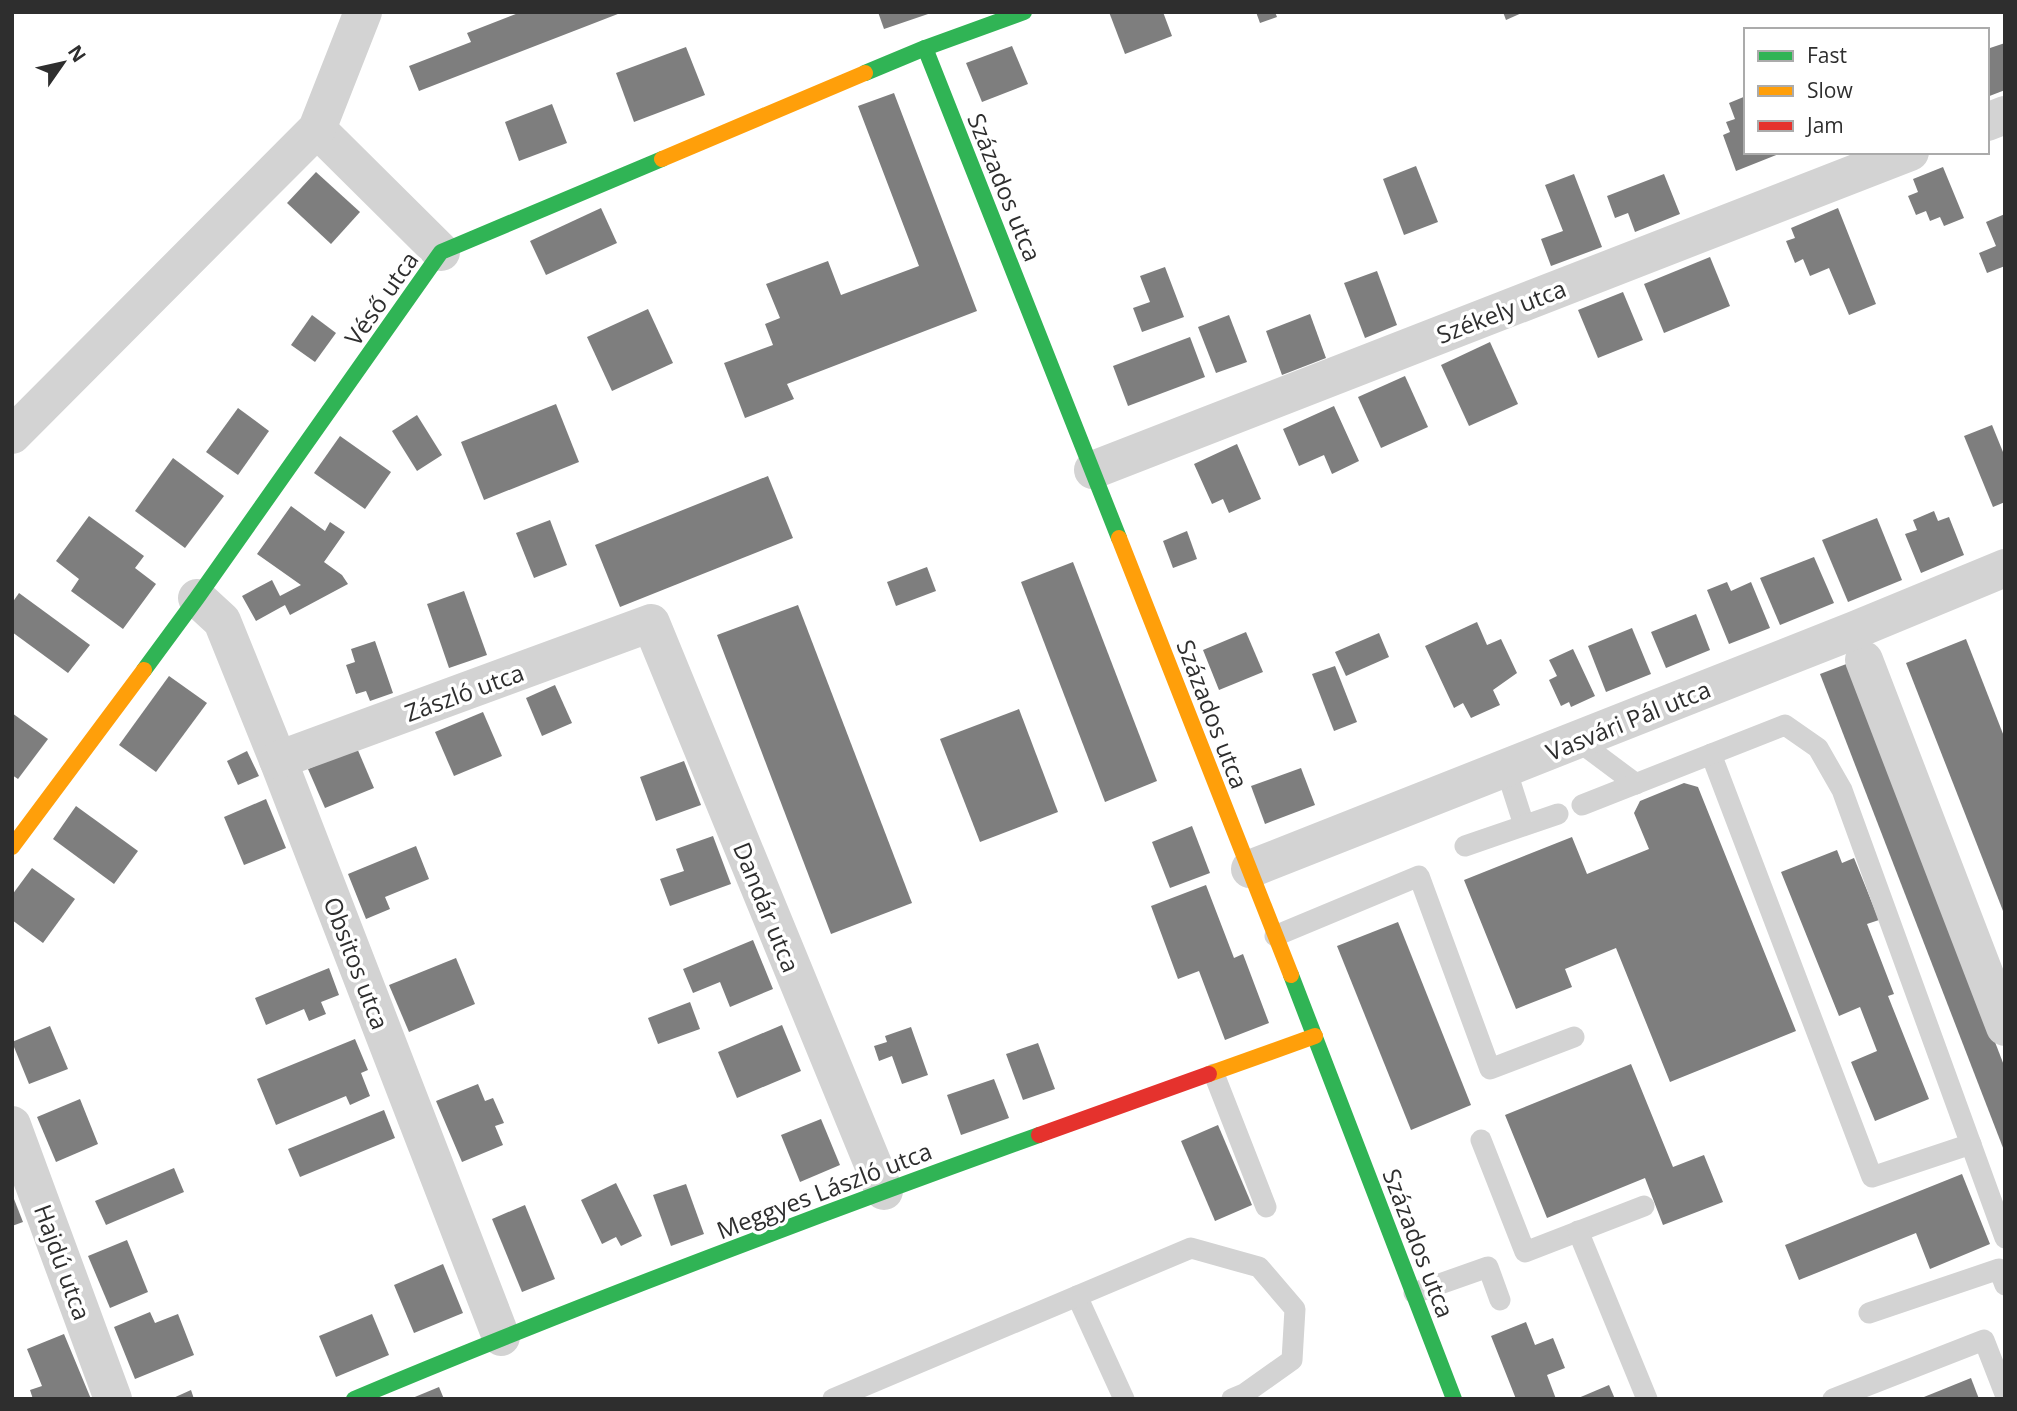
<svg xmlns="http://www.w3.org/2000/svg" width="2017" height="1411" viewBox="0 0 2017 1411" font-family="'Open Sans',sans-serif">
  <rect width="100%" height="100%" fill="#fff"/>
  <!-- building -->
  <g fill="#7e7e7e">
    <path d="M521 12H623L419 91 409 66 471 42 467 33Z"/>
    <path d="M878 12H931V13L884 29Z"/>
    <path d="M1109 12H1163L1172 36 1125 54Z"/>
    <path d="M1256 12H1275L1277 17 1260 23Z"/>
    <path d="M1503 12H1524L1506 20Z"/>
    <path d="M2005 43V90L1987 97V49Z"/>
    <path d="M1012 46 1028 84 982 102 966 63Z"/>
    <path d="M686 47 705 95 634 122 616 73Z"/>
    <path d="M894 93 977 311 787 384 794 399 745 418 724 363 773 345 765 324 780 318 766 284 828 261 841 295 919 266 858 106Z"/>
    <path d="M1746 96V152H1784L1736 171 1723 135 1730 132 1726 122 1735 119 1729 103Z"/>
    <path d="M552 104 567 143 519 161 505 122Z"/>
    <path d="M1416 166 1438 222 1404 235 1383 179Z"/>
    <path d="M1943 167 1964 218 1944 226 1940 217 1930 221 1926 211 1916 215 1908 196 1918 192 1913 179Z"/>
    <path d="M316 172 360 212 331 244 287 203Z"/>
    <path d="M1574 174 1602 247 1551 266 1541 239 1563 231 1545 185Z"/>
    <path d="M1664 174 1680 214 1635 232 1628 213 1615 218 1607 196Z"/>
    <path d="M601 208 617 243 546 275 530 241Z"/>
    <path d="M1838 208 1876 304 1849 315 1829 268 1810 276 1803 259 1795 263 1786 241 1795 238 1791 228Z"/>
    <path d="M2005 214V266L1987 273 1979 253 1996 246 1986 222Z"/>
    <path d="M1710 257 1730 306 1664 333 1644 284Z"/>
    <path d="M1165 267 1184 317 1142 332 1133 308 1150 302 1140 276Z"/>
    <path d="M1377 271 1397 325 1365 338 1344 283Z"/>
    <path d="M1623 292 1643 340 1598 358 1578 310Z"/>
    <path d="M648 309 673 363 612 391 587 337Z"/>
    <path d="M1310 314 1326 358 1282 375 1266 331Z"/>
    <path d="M312 315 336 333 315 362 291 345Z"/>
    <path d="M1229 315 1247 362 1216 373 1198 327Z"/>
    <path d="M1190 337 1205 377 1128 406 1113 366Z"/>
    <path d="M1490 342 1518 404 1469 426 1441 365Z"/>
    <path d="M1405 376 1428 427 1381 448 1358 397Z"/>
    <path d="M556 404 579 462 484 500 461 442Z"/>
    <path d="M1334 406 1359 461 1332 474 1324 455 1299 466 1283 429Z"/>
    <path d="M238 408 269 431 238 475 206 452Z"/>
    <path d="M417 415 442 455 417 471 392 431Z"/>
    <path d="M1992 425 2005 457V502L1993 507 1964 436Z"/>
    <path d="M340 436 391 472 365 509 314 473Z"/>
    <path d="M1237 444 1261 499 1229 513 1223 499 1212 504 1194 464Z"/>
    <path d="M173 458 224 496 185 548 135 511Z"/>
    <path d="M768 476 793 538 620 607 595 545Z"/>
    <path d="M291 506 325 531 330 522 345 532 324 562 342 575 348 584 290 615 285 605 256 621 242 596 272 580 280 596 301 585 257 554Z"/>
    <path d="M1934 511 1938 521 1949 517 1964 555 1921 573 1905 534 1917 530 1913 520Z"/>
    <path d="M89 516 144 556 135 568 156 584 123 629 71 591 79 579 56 561Z"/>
    <path d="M1877 518 1902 580 1848 602 1822 540Z"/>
    <path d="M550 520 567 565 534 578 516 533Z"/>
    <path d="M1187 531 1197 559 1173 568 1163 541Z"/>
    <path d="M1814 557 1834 603 1780 625 1760 578Z"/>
    <path d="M1073 562 1157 781 1105 802 1021 582Z"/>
    <path d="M927 567 936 591 896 606 887 582Z"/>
    <path d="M1727 582 1731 591 1751 582 1770 628 1729 644 1707 590Z"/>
    <path d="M464 591 487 655 449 668 427 604Z"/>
    <path d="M19 593 90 645 68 673 12 632V603Z"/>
    <path d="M798 605 912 903 831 934 717 635Z"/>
    <path d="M1696 614 1710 650 1666 668 1651 632Z"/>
    <path d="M1477 622 1487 645 1501 639 1517 673 1493 690 1500 705 1471 718 1463 703 1454 708 1425 646Z"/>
    <path d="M1632 628 1651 674 1606 692 1588 646Z"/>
    <path d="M1246 632 1263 672 1219 690 1203 650Z"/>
    <path d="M1379 633 1389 657 1346 676 1335 652Z"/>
    <path d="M1966 639 2005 739V916L1906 663Z"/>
    <path d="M375 641 393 693 370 701 366 691 356 694 346 665 355 662 351 649Z"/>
    <path d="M1573 649 1595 696 1571 707 1569 702 1561 706 1549 680 1557 676 1549 660Z"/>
    <path d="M1849 663 2005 1068V1153L1820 674Z"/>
    <path d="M1335 666 1357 722 1334 731 1312 674Z"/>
    <path d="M169 676 207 703 156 772 119 745Z"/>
    <path d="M555 685 572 723 542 736 526 698Z"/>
    <path d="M1019 709 1058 812 980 842 940 739Z"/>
    <path d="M483 712 502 756 454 776 435 732Z"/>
    <path d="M12 713 48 739 18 779 12 775Z"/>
    <path d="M357 748 374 788 325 808 308 769Z"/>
    <path d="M247 751 259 776 238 785 227 761Z"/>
    <path d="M684 761 701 805 656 821 640 777Z"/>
    <path d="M1301 768 1315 805 1265 824 1251 786Z"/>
    <path d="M1684 783 1698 787 1796 1031 1670 1082 1616 948 1565 969 1572 987 1516 1009 1464 880 1572 837 1587 874 1649 849 1634 813 1640 801Z"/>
    <path d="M266 799 286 848 244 865 224 817Z"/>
    <path d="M76 806 138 851 114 884 53 839Z"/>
    <path d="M1192 826 1210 873 1170 888 1152 842Z"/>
    <path d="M713 836 731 884 670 906 660 879 684 871 676 849Z"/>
    <path d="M416 846 429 879 385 897 390 909 366 919 348 874Z"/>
    <path d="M1837 850 1842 863 1854 858 1879 920 1867 924 1894 994 1888 996 1929 1099 1875 1121 1851 1062 1877 1051 1860 1007 1839 1016 1781 872Z"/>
    <path d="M32 868 75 899 43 943 12 920V895Z"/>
    <path d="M1206 885 1234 958 1243 954 1269 1023 1225 1040 1199 971 1178 979 1151 906Z"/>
    <path d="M1398 922 1471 1105 1411 1130 1337 946Z"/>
    <path d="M753 940 773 989 730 1007 720 982 693 993 683 969Z"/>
    <path d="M456 958 475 1004 409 1032 389 985Z"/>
    <path d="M329 968 339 995 321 1002 326 1014 309 1021 304 1009 266 1025 255 998Z"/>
    <path d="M690 1002 700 1029 658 1044 648 1018Z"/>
    <path d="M782 1025 801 1071 737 1098 718 1052Z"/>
    <path d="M50 1026 68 1069 29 1084 12 1042Z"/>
    <path d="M911 1027 928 1075 902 1084 892 1056 879 1061 874 1046 887 1042 885 1036Z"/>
    <path d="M355 1039 368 1070 361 1073 370 1096 350 1105 346 1096 276 1125 257 1079Z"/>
    <path d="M1038 1043 1055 1089 1023 1100 1006 1054Z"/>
    <path d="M1631 1064 1673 1167 1704 1155 1723 1202 1663 1225 1645 1178 1547 1218 1505 1115Z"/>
    <path d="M994 1079 1009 1118 961 1135 947 1095Z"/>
    <path d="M478 1084 485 1101 493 1098 504 1123 495 1126 503 1145 462 1162 436 1101Z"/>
    <path d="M80 1099 98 1144 56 1162 37 1117Z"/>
    <path d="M384 1110 395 1138 300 1177 288 1149Z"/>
    <path d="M821 1119 840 1165 800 1182 781 1135Z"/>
    <path d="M1218 1125 1252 1205 1215 1221 1181 1141Z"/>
    <path d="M174 1168 184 1192 106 1225 95 1201Z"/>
    <path d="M1962 1174 1990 1244 1930 1269 1916 1233 1799 1280 1785 1245Z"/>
    <path d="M616 1183 642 1236 621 1246 616 1237 602 1244 581 1200Z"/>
    <path d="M686 1184 704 1234 671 1246 653 1195Z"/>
    <path d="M12 1194 23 1222 12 1226Z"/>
    <path d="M525 1205 555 1279 522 1292 492 1219Z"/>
    <path d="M127 1240 148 1292 110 1308 88 1256Z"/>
    <path d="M443 1264 463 1313 414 1333 394 1285Z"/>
    <path d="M150 1312 155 1323 178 1314 194 1355 135 1379 114 1327Z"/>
    <path d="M372 1314 389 1355 336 1377 319 1336Z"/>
    <path d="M1526 1322 1535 1345 1553 1338 1565 1368 1547 1375 1556 1399H1516L1491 1336Z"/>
    <path d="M64 1334 91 1399H33L30 1390 42 1386 27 1349Z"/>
    <path d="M1971 1378 1979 1399H1919Z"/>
    <path d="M1609 1385 1615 1399H1576Z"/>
    <path d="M439 1387 444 1399H410Z"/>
    <path d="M191 1390 194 1399H171Z"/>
  </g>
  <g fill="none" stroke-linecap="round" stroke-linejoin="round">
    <!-- lane -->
    <g stroke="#d3d3d3" stroke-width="21">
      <path d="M1577 740 1636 784"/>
      <path d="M1711 754 1872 1177 1971 1144"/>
      <path d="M1506 769 1524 825"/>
      <path d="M1582 805 1785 725 1818 748 1842 790 2005 1238"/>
      <path d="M1465 846 1558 814"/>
      <path d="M1275 936 1419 876 1490 1069 1574 1037"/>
      <path d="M1214 1074 1266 1207"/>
      <path d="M1481 1140 1525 1252 1644 1206"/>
      <path d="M1578 1231 1647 1399"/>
      <path d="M1414 1293 1488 1267 1500 1300"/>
      <path d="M1077 1296 1124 1399"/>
      <path d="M1869 1313 1999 1269 2005 1285"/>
      <path d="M833 1399 1191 1248 1259 1267 1295 1309 1292 1360 1244 1394 1232 1399"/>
      <path d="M1833 1399 1984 1340 2005 1394"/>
    </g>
    <!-- street -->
    <g stroke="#d3d3d3" stroke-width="38">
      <path d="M1987 122 2005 115"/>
      <path d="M317 129 441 252"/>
      <path d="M12 435 317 129 363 12"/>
      <path d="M1093 470 1910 152"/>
      <path d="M197 598 222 621 278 760 501 1337"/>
      <path d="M1864 660 2005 1027"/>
      <path d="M278 760 651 623 884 1191"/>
      <path d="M1250 869 1855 630 2005 568"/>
      <path d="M12 1125 113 1399"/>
    </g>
    <!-- fast -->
    <g stroke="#30b455" stroke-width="16">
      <path d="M925 48 1119 538"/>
      <path d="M865 73 925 48 1024 12"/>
      <path d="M144 670 197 598 441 252 662 159"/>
      <path d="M1291 975 1454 1399"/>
      <path d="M354 1399C580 1304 809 1218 1039 1135"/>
    </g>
    <!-- slow -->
    <g stroke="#ff9f0a" stroke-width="16">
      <path d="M662 159 865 73"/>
      <path d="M1119 538 1291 975"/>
      <path d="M12 847 144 670"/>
      <path d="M1209 1074 1315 1036"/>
    </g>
    <!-- jam -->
    <path stroke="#e5322d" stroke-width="16" d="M1039 1135 1209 1074"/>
  </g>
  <g text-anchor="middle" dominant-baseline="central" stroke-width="7" stroke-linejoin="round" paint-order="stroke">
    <!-- street labels -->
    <g font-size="24" fill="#2e2e2e" stroke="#fff">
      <text transform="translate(1005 187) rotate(68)">Százados utca</text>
      <text transform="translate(381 298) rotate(-55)">Véső utca</text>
      <text transform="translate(1501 311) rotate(-21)">Székely utca</text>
      <text transform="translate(464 692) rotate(-20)">Zászló utca</text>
      <text transform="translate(1213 714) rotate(69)">Százados utca</text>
      <text transform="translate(1628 720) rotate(-22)">Vasvári Pál utca</text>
      <text transform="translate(767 907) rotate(68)">Dandár utca</text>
      <text transform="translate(357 963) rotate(69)">Obsitos utca</text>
      <text transform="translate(824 1190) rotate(-21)">Meggyes László utca</text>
      <text transform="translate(1419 1243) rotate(69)">Százados utca</text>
      <text transform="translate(63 1262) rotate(70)">Hajdú utca</text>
    </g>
  </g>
  <!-- border -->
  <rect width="2017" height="1411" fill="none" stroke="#2e2e2e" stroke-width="28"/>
  <!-- legend -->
  <rect x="1744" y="28" width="245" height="126" fill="#ffffff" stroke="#ababab" stroke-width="2"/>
  <rect x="1758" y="51" width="35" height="10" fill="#30b455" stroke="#ababab" stroke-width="2"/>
  <text x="1807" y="63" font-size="21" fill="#2e2e2e">Fast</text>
  <rect x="1758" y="86" width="35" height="10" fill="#ff9f0a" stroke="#ababab" stroke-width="2"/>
  <text x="1807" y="98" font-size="21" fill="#2e2e2e">Slow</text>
  <rect x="1758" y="121" width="35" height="10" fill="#e5322d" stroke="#ababab" stroke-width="2"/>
  <text x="1807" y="133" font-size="21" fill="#2e2e2e">Jam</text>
  <!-- north arrow -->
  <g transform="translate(63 63) rotate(56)" stroke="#ffffff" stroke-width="5" paint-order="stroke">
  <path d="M0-5L12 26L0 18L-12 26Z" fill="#2e2e2e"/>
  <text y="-10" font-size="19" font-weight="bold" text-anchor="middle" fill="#2e2e2e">N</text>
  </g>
</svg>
